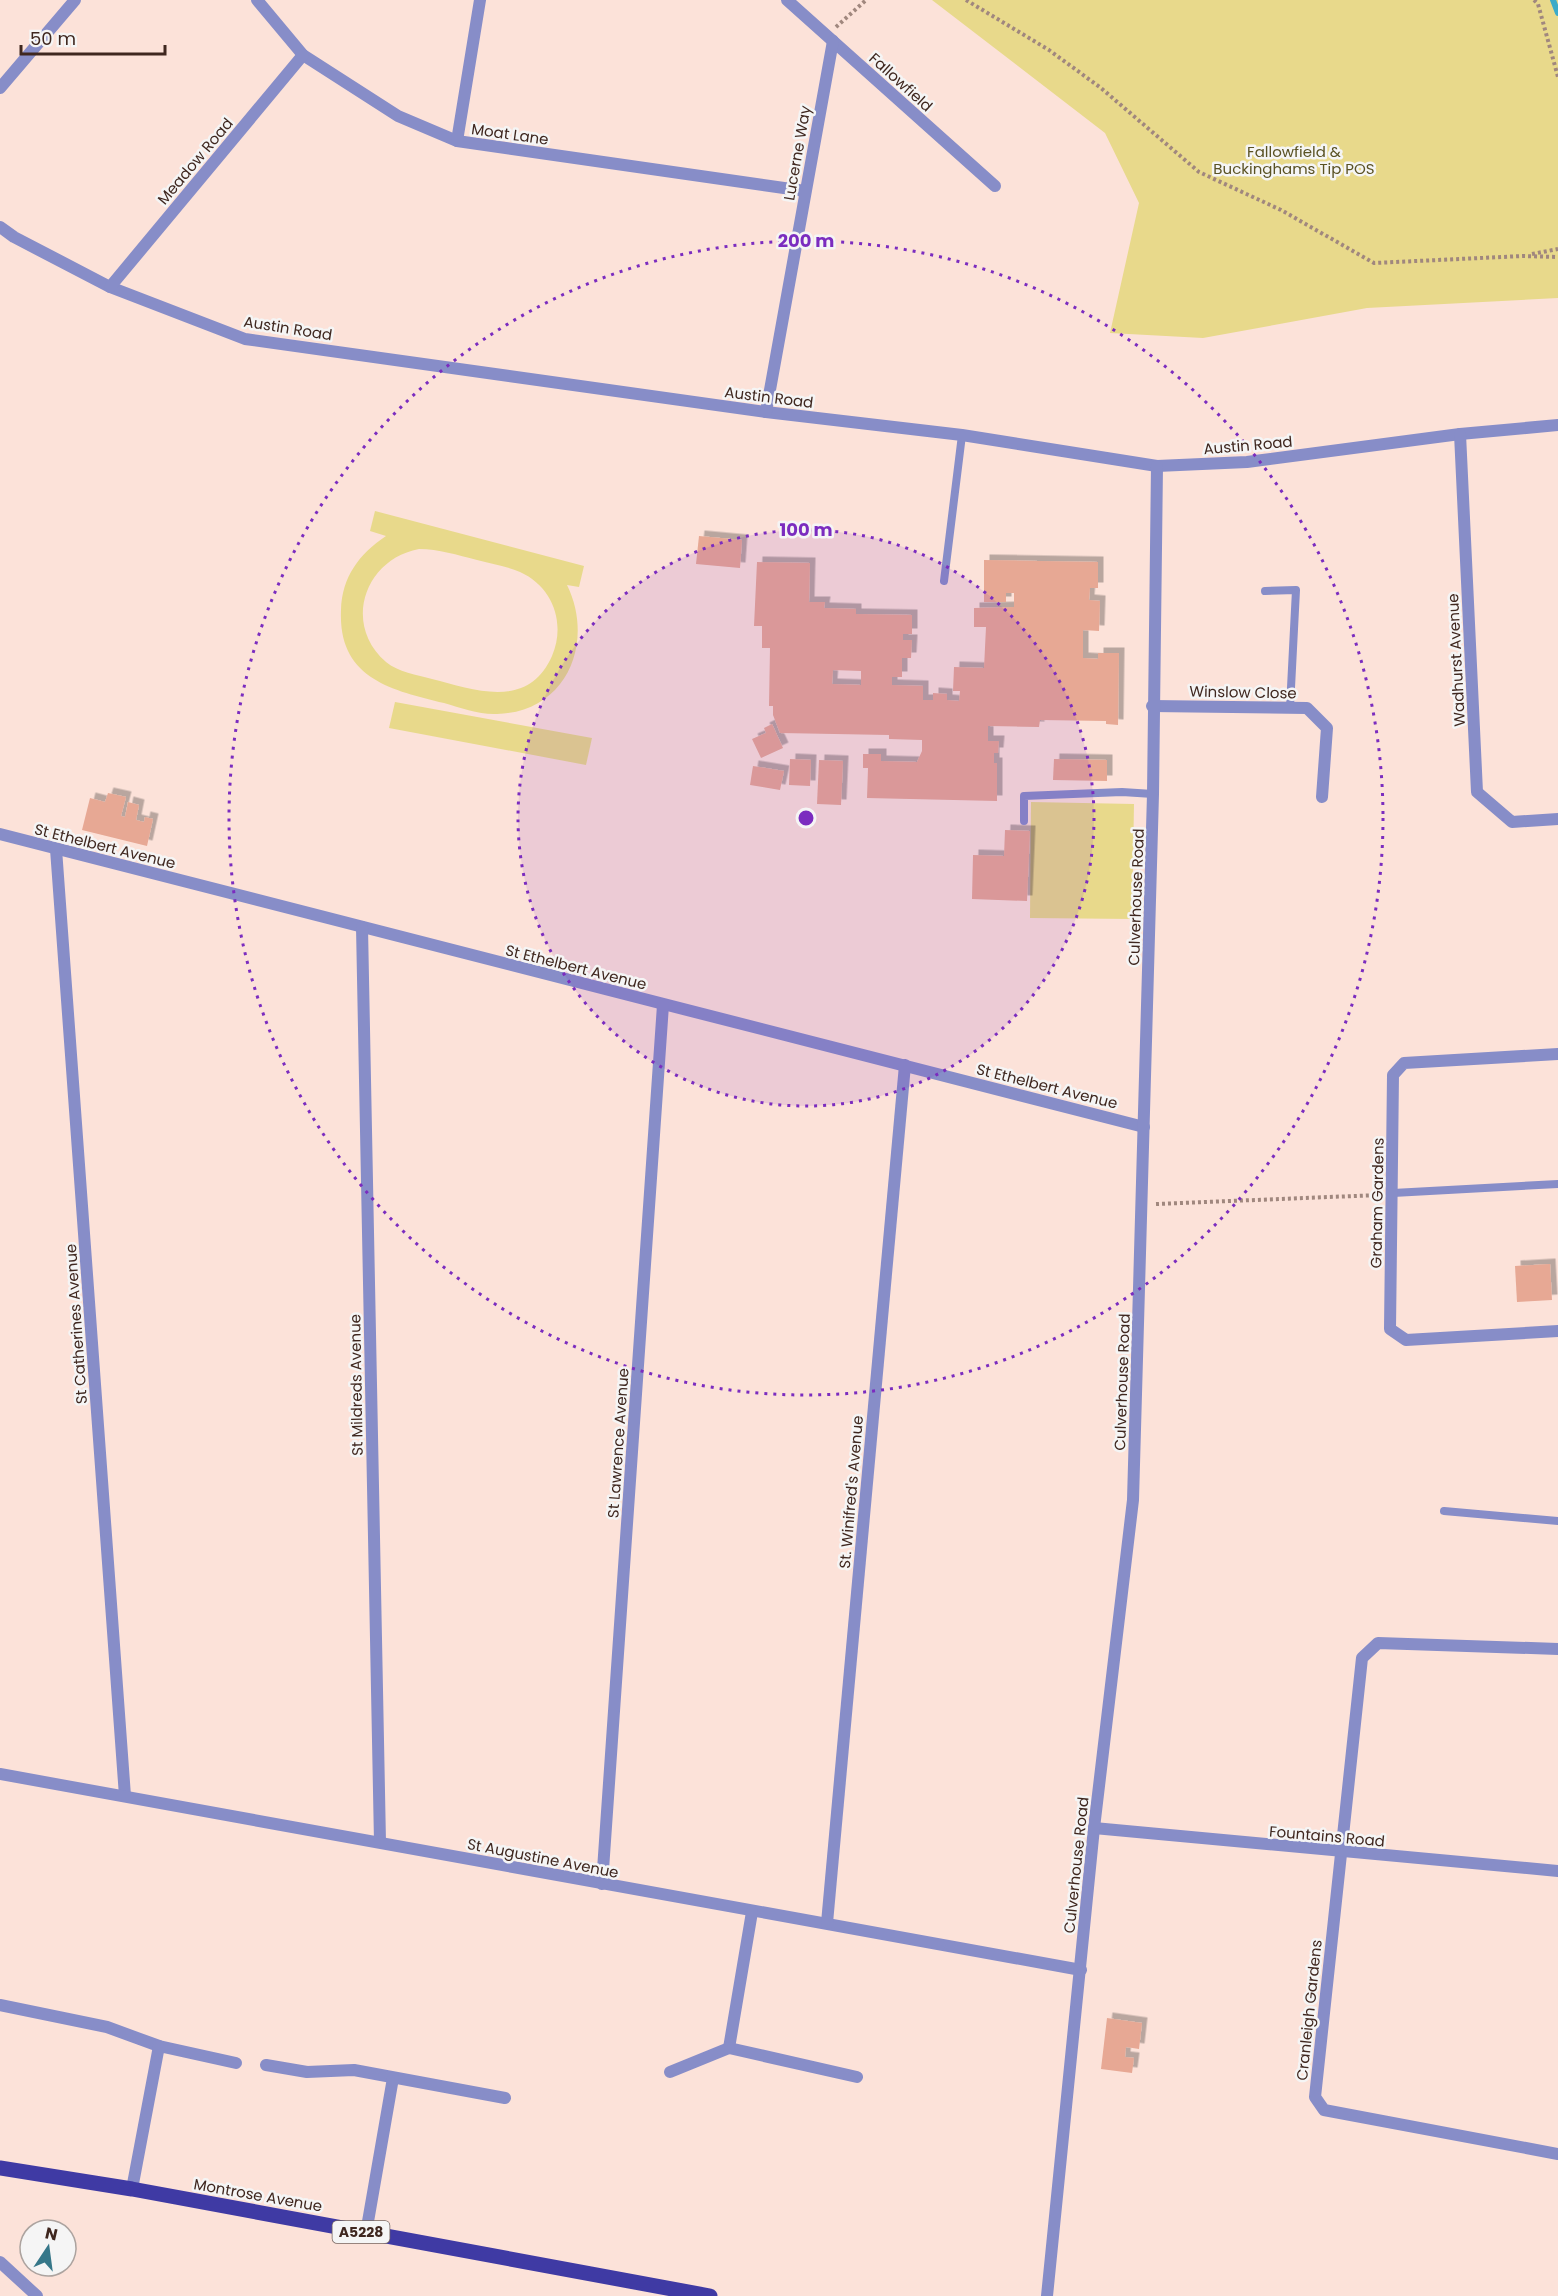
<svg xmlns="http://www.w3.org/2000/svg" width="1558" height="2296" viewBox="0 0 1558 2296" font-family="Poppins,sans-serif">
  <defs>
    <filter id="shadow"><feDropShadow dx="5.5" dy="-5.5" stdDeviation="0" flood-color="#0004"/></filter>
  </defs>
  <rect width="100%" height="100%" fill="#fce2d9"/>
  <!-- green -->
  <g fill="#e8d98b" fill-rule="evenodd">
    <path d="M932 0H1558V298L1367 308 1203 338 1110 333 1139 203 1105 133Z"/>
    <path d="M375 511 584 566 579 587 567 585C595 642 567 712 497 714 480 715 461 708 444 703 392 690 338 679 341 610 342 577 359 554 386 536L370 531ZM419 549C439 549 457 555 477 560 491 564 507 566 520 572 553 587 566 623 552 656 528 710 475 690 432 679 417 675 398 672 386 662 342 624 365 559 419 549Z"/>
    <path d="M395 702 592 738 586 765 389 728Z"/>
    <path d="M1031 802 1134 804 1132 919 1030 918Z"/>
  </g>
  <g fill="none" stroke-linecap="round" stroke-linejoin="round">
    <!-- stream -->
    <path stroke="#3cabc8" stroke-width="6" d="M1553 0 1558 13"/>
  </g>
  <!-- building -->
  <g fill="#e7a894" fill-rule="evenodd" filter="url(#shadow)">
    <path d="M699 536 742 540 740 568 696 564Z"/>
    <path d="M984 560 1098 562V588H1090L1089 600 1100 601 1099 631 1083 630V658L1098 659V653H1119L1118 725 1106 724V721L1040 720 1039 727 988 726V741H999L998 753H994V763H997V801L867 798 868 768H863V754H881V761L917 762 922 751V740L889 739V735L780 733 773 715V706H769L770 648H762V626H754L757 562 810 563 809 602H825L824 608 856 609V614L912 615V634H903V640H912L911 658H902V677H892V685L923 686V700H933V693L947 694V700L959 701 960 691H953L954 667 984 668 986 627H974V608L1014 607V593H1006V602H984ZM833 670 861 671V685L832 684Z"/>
    <path d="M772 724 783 748 761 758 752 739 766 733 764 728Z"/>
    <path d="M790 759 811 760 810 786 789 785Z"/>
    <path d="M1054 759 1107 760V781L1053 780Z"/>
    <path d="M819 760 843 761 841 805 817 804Z"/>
    <path d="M753 766 784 771 780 790 750 785Z"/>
    <path d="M108 793 126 797 121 816 125 817 128 802 139 805 136 820 144 822 145 817 153 819 147 846 82 830 90 798 105 802Z"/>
    <path d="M1005 830 1030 831 1027 901 972 899 973 855 1004 856Z"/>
    <path d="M1550 1264 1552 1300 1517 1302 1515 1266Z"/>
    <path d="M1107 2018 1142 2023 1139 2049 1126 2047 1125 2057 1134 2058 1132 2073 1101 2069Z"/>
  </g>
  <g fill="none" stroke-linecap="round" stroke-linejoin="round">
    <!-- path -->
    <g stroke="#a0877e" stroke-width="4" stroke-dasharray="3 3" stroke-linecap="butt">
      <path d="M966 0 1049 50 1101 88 1199 172 1281 210 1374 263 1523 256 1558 257"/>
      <path d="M1534 0 1538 4 1558 77"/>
      <path d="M836 27 866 0"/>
      <path d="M1532 254 1558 249"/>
      <path d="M1156 1204 1379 1195"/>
    </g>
    <!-- service -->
    <g stroke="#878dc8" stroke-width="8">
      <path d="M944 581 962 435"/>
      <path d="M1265 591 1296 590 1290 707"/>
      <path d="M1024 821V796L1122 792 1153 794"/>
      <path d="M1393 1193 1558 1184"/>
      <path d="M1444 1511 1558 1521"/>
    </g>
    <!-- minor -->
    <g stroke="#878dc8" stroke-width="12">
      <path d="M257 0 303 55 398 116 457 141 805 191"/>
      <path d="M787 0 995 186"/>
      <path d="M0 88 75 0"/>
      <path d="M457 141 480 0"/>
      <path d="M0 227 14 237 110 287 245 339 766 412 962 435 1157 466 1247 462 1460 434 1558 425"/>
      <path d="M110 287 303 55"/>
      <path d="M766 412 833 41"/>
      <path d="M1460 434 1477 792 1512 822 1558 819"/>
      <path d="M1152 706 1307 708 1327 728 1322 797"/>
      <path d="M0 834 1144 1127"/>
      <path d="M56 849 125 1796"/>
      <path d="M362 927 380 1842"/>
      <path d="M1558 1054 1404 1063 1393 1075 1390 1329 1406 1340 1558 1331"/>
      <path d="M1558 1649 1378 1643 1362 1658 1315 2097 1324 2110 1558 2154"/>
      <path d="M0 1774 1081 1970"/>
      <path d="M1094 1828 1558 1871"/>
      <path d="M602 1884 663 1005"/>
      <path d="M752 1912 729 2048 857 2077"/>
      <path d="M827 1923 905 1065"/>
      <path d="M0 2005 107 2027 159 2046"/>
      <path d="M266 2065 307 2072 354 2070 505 2098"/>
      <path d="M670 2072 729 2048"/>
      <path d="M132 2189 159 2046 236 2063"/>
      <path d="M366 2233 393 2078"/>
      <path d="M0 2262 37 2296"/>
      <path d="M1047 2296 1094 1828 1133 1500 1153 794 1157 466"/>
    </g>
    <!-- primary -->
    <path stroke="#3f3aa4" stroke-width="15" d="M0 2168 132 2189 710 2296"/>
  </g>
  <!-- distance rings -->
  <circle cx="806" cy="818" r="288" fill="#7b2cbf" fill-opacity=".12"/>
  <g fill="none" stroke="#7b2cbf" stroke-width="3" stroke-dasharray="3 6">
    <circle cx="806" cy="818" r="288"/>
    <circle cx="806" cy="818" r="577"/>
  </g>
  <g text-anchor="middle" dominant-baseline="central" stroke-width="5" stroke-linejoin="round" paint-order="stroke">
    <!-- shield labels -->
    <rect fill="#f5f5f5" stroke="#76655f" stroke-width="1.5" x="332.5" y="2221" width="57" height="22" rx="4.5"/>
    <g font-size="14" font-weight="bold" fill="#3f271f">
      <text x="361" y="2232">A5228</text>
    </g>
    <!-- street labels -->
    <g font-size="15" fill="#3f271f" stroke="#f5f5f5">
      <text transform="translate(901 82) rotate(42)">Fallowfield</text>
      <text transform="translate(510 134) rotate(8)">Moat Lane</text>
      <text transform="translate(797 153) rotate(-80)">Lucerne Way</text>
      <text transform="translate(195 161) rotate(-50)">Meadow Road</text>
      <text transform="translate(288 328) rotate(9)">Austin Road</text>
      <text transform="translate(769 397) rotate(7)">Austin Road</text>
      <text transform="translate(1248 445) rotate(-5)">Austin Road</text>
      <text transform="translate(1456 660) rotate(-93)">Wadhurst Avenue</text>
      <text transform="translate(1243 692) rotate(1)">Winslow Close</text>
      <text transform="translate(105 846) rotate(14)">St Ethelbert Avenue</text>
      <text transform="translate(1136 897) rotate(-88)">Culverhouse Road</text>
      <text transform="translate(576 967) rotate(14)">St Ethelbert Avenue</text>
      <text transform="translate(1047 1086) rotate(14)">St Ethelbert Avenue</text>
      <text transform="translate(1377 1203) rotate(-89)">Graham Gardens</text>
      <text transform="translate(76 1324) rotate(-94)">St Catherines Avenue</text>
      <text transform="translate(1122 1382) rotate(-88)">Culverhouse Road</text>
      <text transform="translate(356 1385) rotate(-91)">St Mildreds Avenue</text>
      <text transform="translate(618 1443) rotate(-86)">St Lawrence Avenue</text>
      <text transform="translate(851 1492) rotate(-85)">St. Winifred's Avenue</text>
      <text transform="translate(1327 1836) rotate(5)">Fountains Road</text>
      <text transform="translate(543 1858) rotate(11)">St Augustine Avenue</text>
      <text transform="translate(1076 1865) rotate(-84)">Culverhouse Road</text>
      <text transform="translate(1309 2010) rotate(-84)">Cranleigh Gardens</text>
      <text transform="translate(258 2195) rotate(10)">Montrose Avenue</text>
    </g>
    <!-- park labels -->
    <g font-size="15" fill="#5a5224" stroke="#f5f5f5">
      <text x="1294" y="151">Fallowfield &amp;<tspan x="1294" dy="17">Buckinghams Tip POS</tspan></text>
    </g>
  </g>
  <circle cx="806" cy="818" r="9" fill="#7b2cbf" stroke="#f5f5f5" stroke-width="3"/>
  <g font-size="18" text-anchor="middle" font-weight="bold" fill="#7b2cbf" stroke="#f5f5f5" stroke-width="5" stroke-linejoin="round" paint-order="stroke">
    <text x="806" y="247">200 m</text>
    <text x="806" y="536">100 m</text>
  </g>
  <!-- north arrow -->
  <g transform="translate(48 2248) rotate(13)"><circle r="28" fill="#f5f5f5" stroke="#aca39f" stroke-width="1.5"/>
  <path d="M0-4.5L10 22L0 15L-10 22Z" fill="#367789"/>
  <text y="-9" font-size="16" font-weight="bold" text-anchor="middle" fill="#3f271f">N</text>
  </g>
  <!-- scale -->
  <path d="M21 45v9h144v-9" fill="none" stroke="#3f271f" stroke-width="3"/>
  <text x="30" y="45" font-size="18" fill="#3f271f" stroke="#f5f5f5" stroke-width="4.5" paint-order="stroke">50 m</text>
</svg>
